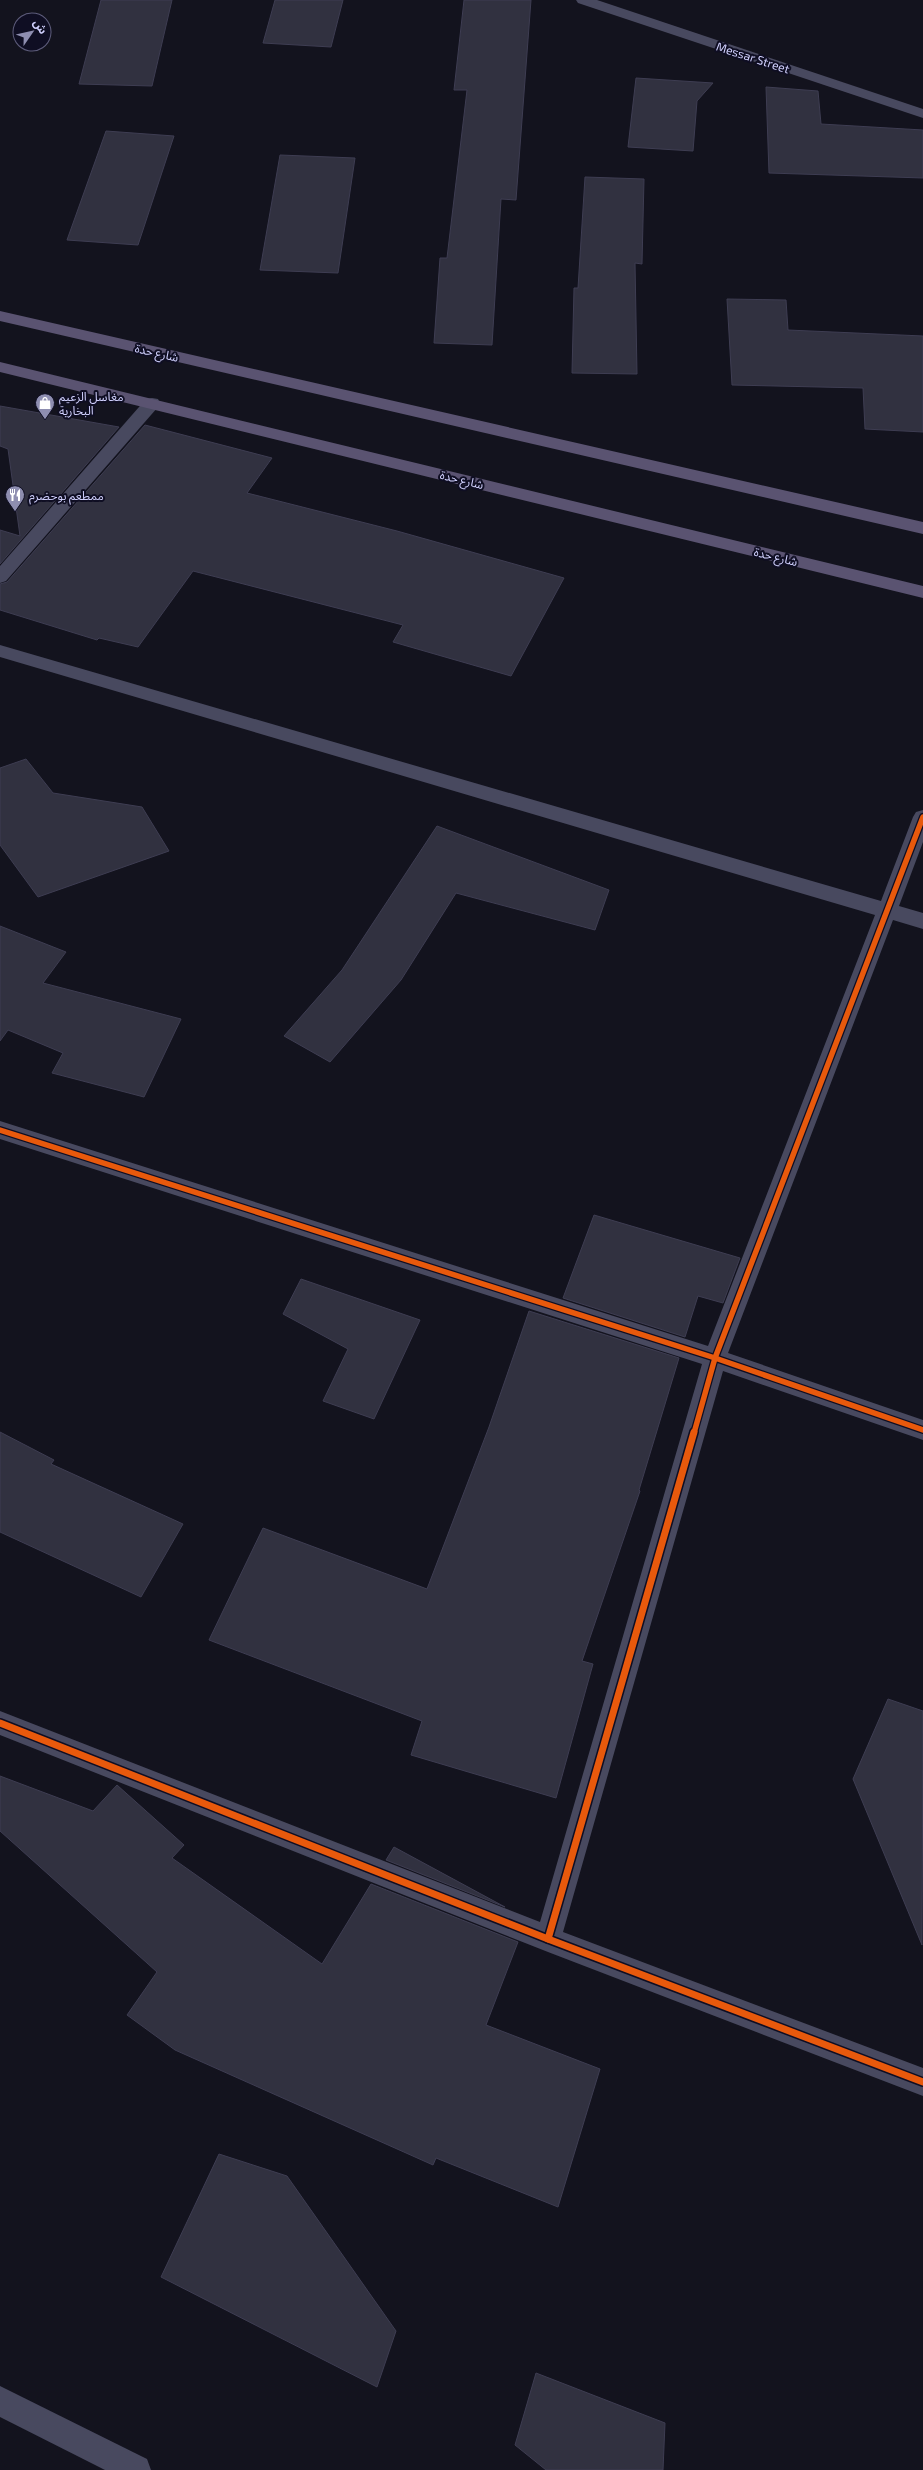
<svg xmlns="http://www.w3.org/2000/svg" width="923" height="2470" viewBox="0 0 923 2470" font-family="'Exo 2','Noto Sans Arabic',sans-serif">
  <rect width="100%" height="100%" fill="#13131e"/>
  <!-- building -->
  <g fill="#313140" stroke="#3e3d52">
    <path d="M101 0H172L152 86 79 84Z"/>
    <path d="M275 0H343L331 47 263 43Z"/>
    <path d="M464 0H531L516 200 501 199 492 345 434 343 440 258H447L467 90H454Z"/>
    <path d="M636 78 713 83 697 101 693 151 628 147Z"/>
    <path d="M766 87 818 91 821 124 923 130V178L769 173Z"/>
    <path d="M106 131 174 136 138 245 67 240Z"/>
    <path d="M280 155 355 158 338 273 260 270Z"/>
    <path d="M585 177 644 179 642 264 635 263 637 374 572 373 574 288H578Z"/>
    <path d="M727 299 786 300 788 330 923 336V432L865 429 863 388 732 385Z"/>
    <path d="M0 406 119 427 0 564V530L20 536 8 449 0 446Z"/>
    <path d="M145 425 272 458 247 493 397 531 564 578 511 676 393 642 403 625 193 571 138 647 99 638 97 640 0 610V584L7 582Z"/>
    <path d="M26 759 53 793 142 807 169 851 38 897 0 845V768Z"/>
    <path d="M437 826 609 890 595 930 456 893 401 980 330 1062 284 1036 342 970Z"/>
    <path d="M0 926 66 952 43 983 181 1019 144 1097 52 1073 63 1053 8 1030 0 1041Z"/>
    <path d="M594 1215 740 1258 723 1303 698 1296 685 1337 563 1298Z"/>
    <path d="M301 1279 420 1320 374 1419 323 1401 348 1349 283 1314Z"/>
    <path d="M529 1311 679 1358 639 1490 640 1491 582 1661 593 1664 556 1798 411 1755 422 1721 209 1640 263 1528 427 1589 489 1427Z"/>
    <path d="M0 1432 54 1460 51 1464 183 1524 141 1597 0 1532Z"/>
    <path d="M888 1699 923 1711 922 1945 853 1779Z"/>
    <path d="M0 1776 93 1811 117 1785 184 1845 172 1858 322 1964 371 1884 518 1942 486 2025 600 2069 558 2207 436 2158 433 2165 175 2050 127 2015 157 1972 0 1831Z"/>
    <path d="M394 1847 505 1907 386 1860Z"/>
    <path d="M219 2154 287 2176 396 2331 377 2387 161 2277Z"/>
    <path d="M536 2373 665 2423 663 2470H546L515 2445Z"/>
  </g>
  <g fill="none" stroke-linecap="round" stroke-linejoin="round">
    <!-- minor -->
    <g fill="#48495f" fill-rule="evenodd">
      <path d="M576 0H597L923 109V118L578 3Z"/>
      <path d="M152 398 158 399 160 403 158 407 6 581 0 583V566L146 399Z"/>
      <path d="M0 645 881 901 913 817 916 812 923 810V842L899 906 923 913V929L893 920 728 1353 923 1420V1440L723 1371 563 1932 923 2068V2096L548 1952 0 1735V1711L540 1922 702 1364 0 1139V1121L708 1346 875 915 0 657Z"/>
      <path d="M0 2386 147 2459 151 2470H105L0 2417Z"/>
    </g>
    <!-- primary -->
    <g fill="#5a5371" fill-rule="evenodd">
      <path d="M0 311 923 522V534L0 321Z"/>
      <path d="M0 362 923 586V598L0 372Z"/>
    </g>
    <!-- cycleway-far1 casing -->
    <g stroke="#0f0e23" stroke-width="8">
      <g id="cycleway-far1">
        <path d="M0 1130 715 1358 923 1430"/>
        <path d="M694 1433 715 1358 923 817"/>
      </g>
    </g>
    <!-- cycleway casing -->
    <g stroke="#0f0e23" stroke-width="10">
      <g id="cycleway">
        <path d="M0 1723 548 1939 923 2082"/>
        <path d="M548 1939 694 1432"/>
      </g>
    </g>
    <!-- cycleway-far1 -->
    <use href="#cycleway-far1" stroke="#e8590c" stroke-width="5.5"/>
    <!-- cycleway -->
    <use href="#cycleway" stroke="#e8590c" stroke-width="7"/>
  </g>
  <!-- icons -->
  <defs>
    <g id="shop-pin" transform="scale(1)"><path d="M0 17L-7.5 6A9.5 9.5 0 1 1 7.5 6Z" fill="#8e8eb0" stroke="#0f0e23"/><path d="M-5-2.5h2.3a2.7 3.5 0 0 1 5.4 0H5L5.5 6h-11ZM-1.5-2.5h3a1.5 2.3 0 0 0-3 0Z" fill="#fff"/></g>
    <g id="restaurant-pin" transform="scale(1)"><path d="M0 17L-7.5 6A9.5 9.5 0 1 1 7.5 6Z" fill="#8e8eb0" stroke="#0f0e23"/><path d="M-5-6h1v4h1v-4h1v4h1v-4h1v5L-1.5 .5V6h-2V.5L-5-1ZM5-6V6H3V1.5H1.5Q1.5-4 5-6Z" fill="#fff"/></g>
  </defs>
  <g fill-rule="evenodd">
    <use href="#shop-pin" x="45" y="403"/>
    <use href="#restaurant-pin" x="15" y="495"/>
  </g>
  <g text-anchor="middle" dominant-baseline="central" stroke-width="4" stroke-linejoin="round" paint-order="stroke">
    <!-- far-street labels -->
    <g font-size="12" fill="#d1d1fe" stroke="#0f0e23">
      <text transform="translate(753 57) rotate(18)">Messar Street</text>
      <text transform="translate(157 352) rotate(13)">شارع حدة</text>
      <text transform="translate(462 479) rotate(14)">شارع حدة</text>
      <text transform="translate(776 556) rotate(14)">شارع حدة</text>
    </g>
    <!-- far-poi labels -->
    <g font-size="12" fill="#d1d1fe" stroke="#0f0e23" text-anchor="start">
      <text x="59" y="396">مغاسل الزعيم<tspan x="59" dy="14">البخارية</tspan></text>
      <text x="29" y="495">ممطعم بوحضرم</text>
    </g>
  </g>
  <!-- north arrow -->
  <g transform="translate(32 32) rotate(56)"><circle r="19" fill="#0f0e23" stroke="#5d5c7b"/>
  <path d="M0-3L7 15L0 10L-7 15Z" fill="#8e8eb0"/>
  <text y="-6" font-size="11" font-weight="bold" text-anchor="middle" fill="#d1d1fe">ش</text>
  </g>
</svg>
